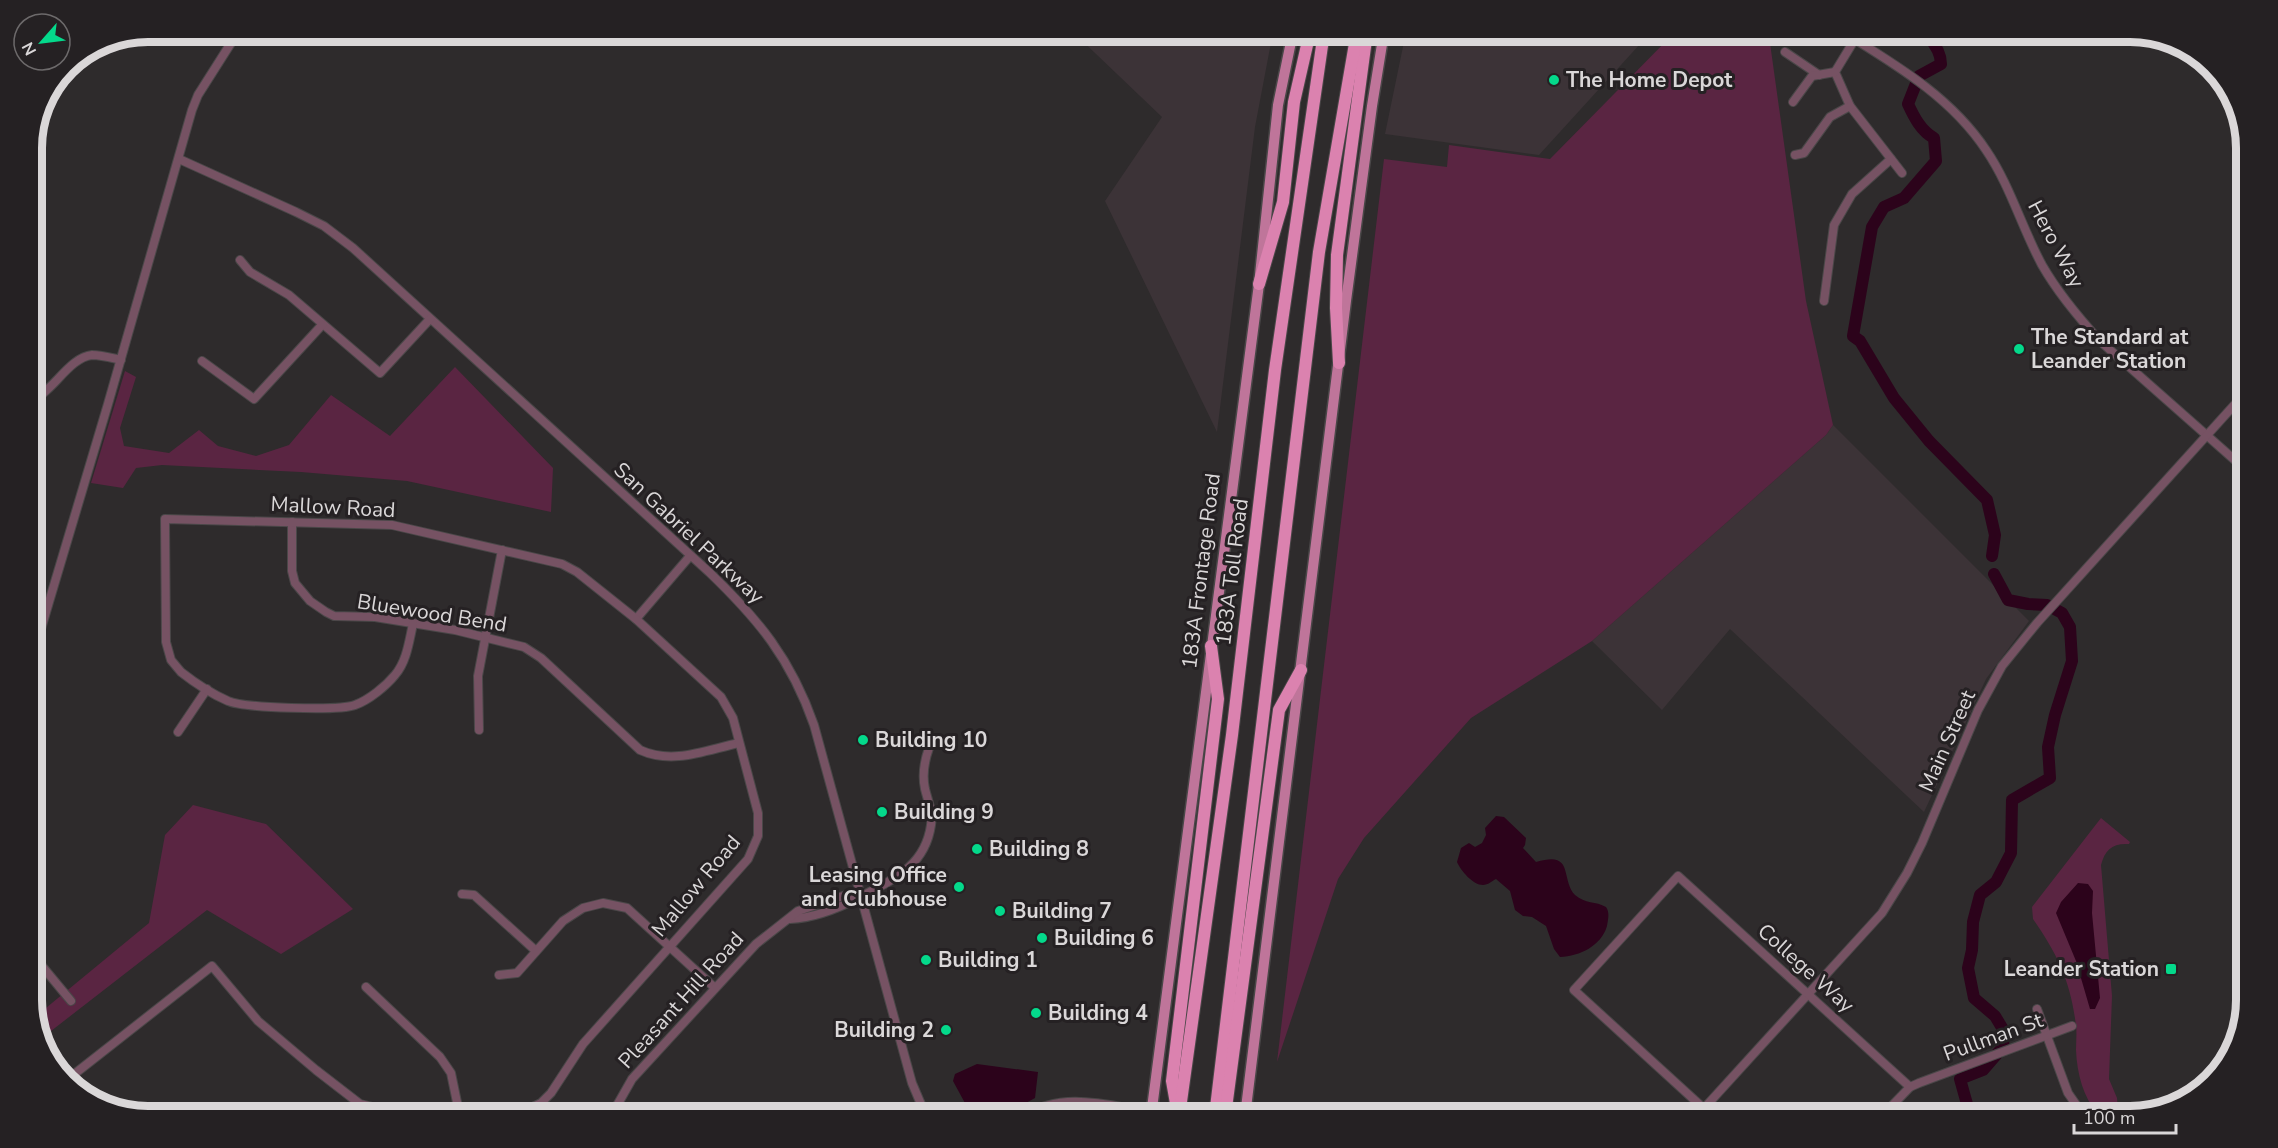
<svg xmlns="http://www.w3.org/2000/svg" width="2278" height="1148" viewBox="0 0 2278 1148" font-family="'Nunito Sans',sans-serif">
  <rect width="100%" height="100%" fill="#2e2b2c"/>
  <!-- built -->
  <g fill="#3c3337">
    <path d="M1073 32H1273L1255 127 1217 432 1105 201 1162 117Z"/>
    <path d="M1406 32H1651L1539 155 1385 134Z"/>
    <path d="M1833 425 2029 621 1986 679 1924 812 1730 629 1662 710 1592 641 1826 435Z"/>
  </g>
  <!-- green -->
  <g fill="#5a2542">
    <path d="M1675 32H1777L1770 43 1806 301 1833 425 1826 435 1592 641 1471 718 1364 838 1338 879 1277 1062 1384 159 1447 167 1449 145 1550 159Z"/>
    <path d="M455 367 553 468 551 512 407 481 301 472 162 465 136 468 123 488 91 483 125 371 136 377 120 428 124 446 169 453 199 430 218 446 256 456 289 445 331 395 390 436Z"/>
    <path d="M193 805 266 824 353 909 281 954 207 910 42 1038 35 1017 149 923 165 835Z"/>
    <path d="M2101 818 2130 842 2129 844C2112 843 2105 850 2101 865L2112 996 2109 1079 2117 1098 2118 1110 2114 1116 2098 1115C2083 1096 2077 1074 2076 1050 2076 1042 2077 1034 2076 1026 2071 982 2058 955 2033 919L2032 907Z"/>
  </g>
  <!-- water -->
  <g fill="#2c031b">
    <path d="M1496 816 1504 817 1526 838 1525 845 1523 848 1536 862C1575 850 1560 879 1575 895 1585 904 1596 901 1606 907 1610 913 1608 919 1607 926 1601 946 1580 956 1560 957L1554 949 1546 926 1532 917 1523 916 1515 910 1510 891 1496 879C1492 881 1488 885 1483 885 1473 885 1461 871 1457 862L1461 848 1469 843 1475 847 1482 843 1486 835 1485 828Z"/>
    <path d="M2078 883 2088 884 2093 891 2092 913 2100 998 2095 1009H2090L2076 961 2056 913 2061 902Z"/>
    <path d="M977 1064 1038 1072 1035 1098 1002 1116H972L953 1081 955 1074Z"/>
  </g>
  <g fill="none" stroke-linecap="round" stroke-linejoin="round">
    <!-- river -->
    <g stroke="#2c031b" stroke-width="12">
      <path d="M1931 32 1928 36C1935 44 1941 54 1941 64L1919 76 1908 104C1914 117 1921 131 1934 138L1936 161 1904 198 1884 207 1872 227 1853 336 1860 341 1894 398 1929 441 1987 500 1995 535 1992 556"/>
      <path d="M2199 59 2207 66"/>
      <path d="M1964 1116 1967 1104 1960 1079 1983 1070 2003 1047 2004 1031 1995 1016 1974 998 1968 968 1972 950 1973 922 1980 895 1996 882 2011 853 2012 800 2050 778 2048 747 2055 715 2072 661 2070 627 2062 613 2047 605 2028 604 2008 600 1994 574"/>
    </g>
    <!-- minor casing -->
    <g stroke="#4a4748" stroke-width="10">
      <g id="minor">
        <path d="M1843 32C1896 65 1951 97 1986 150 2010 185 2022 228 2042 265 2058 293 2079 318 2100 341L2246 470"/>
        <path d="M1855 39 1835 72 1850 106 1902 173"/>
        <path d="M1785 52 1819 75"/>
        <path d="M1793 102 1812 76 1835 72"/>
        <path d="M1795 155 1804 153 1830 117 1850 106"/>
        <path d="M179 159 296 212 324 226 353 248 709 572C759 620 791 659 814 725L912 1083 926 1116"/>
        <path d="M240 260 250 272 289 295 380 373 430 319"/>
        <path d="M1824 301 1834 225 1852 194 1891 159"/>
        <path d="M202 361 254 399 322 325"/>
        <path d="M32 401C53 391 70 357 92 355 102 355 112 358 121 360"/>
        <path d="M292 522V571L295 583 310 601 326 612 334 616 375 617 455 630 524 647 541 658 640 750C673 765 706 750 739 743"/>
        <path d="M636 619 690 556"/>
        <path d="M32 659 108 404 192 110 198 95 238 32"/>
        <path d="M479 730 478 676 502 550"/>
        <path d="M178 732 207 689"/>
        <path d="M462 894 474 895 536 951"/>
        <path d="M790 919C814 918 839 908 860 897 892 880 925 867 931 825 933 813 928 801 925 789 922 775 924 762 929 748"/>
        <path d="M32 954 71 1001"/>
        <path d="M499 975 517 973 563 921 583 908 603 903 627 908 715 988"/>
        <path d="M366 987 440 1057 451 1073 459 1112"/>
        <path d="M2037 1009 2068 1093 2084 1116"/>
        <path d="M68 1079 212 966 258 1021 316 1070 360 1104 394 1112 524 1111 541 1103 551 1093 583 1044 748 859 758 836V813L733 718 721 697 636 619 577 572 562 564 392 525 165 519 166 642 171 660 181 672C195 683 212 694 228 701 243 708 339 711 355 705 369 700 386 686 395 675 407 661 409 641 413 624"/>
        <path d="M611 1116 632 1079 756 944 798 911 846 895 861 896"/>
        <path d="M1022 1116C1065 1091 1105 1105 1151 1112"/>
        <path d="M1697 1116 1882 913 1907 873 1922 843 1978 710 2002 666 2037 623 2246 392"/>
        <path d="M1712 1116 1574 990 1678 876 1910 1087"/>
        <path d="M1882 1116 1910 1087 1919 1083 2072 1026"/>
      </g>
    </g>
    <!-- major casing -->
    <g stroke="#4a4748" stroke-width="13">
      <g id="major">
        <path d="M1151 1116 1259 284 1278 105 1293 32"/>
        <path d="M1245 1116 1346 301 1372 106 1384 32"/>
      </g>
    </g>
    <!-- highway casing -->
    <g stroke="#4a4748" stroke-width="14">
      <g id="highway">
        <path d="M1259 284 1283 202 1294 102 1310 32"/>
        <path d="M1339 363 1336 308 1337 255 1367 32"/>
        <path d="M1177 1109 1172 1081 1218 699 1211 646"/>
        <path d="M1179 1116 1232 735 1275 370 1324 32"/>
        <path d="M1215 1116 1319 252 1357 32"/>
        <path d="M1220 1116 1226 1108 1279 710 1301 670"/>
      </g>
    </g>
    <!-- minor -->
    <use href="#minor" stroke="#765263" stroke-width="8"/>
    <!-- major -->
    <use href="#major" stroke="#bf759a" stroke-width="10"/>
    <!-- highway -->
    <use href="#highway" stroke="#db82af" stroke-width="12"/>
  </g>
  <!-- markers -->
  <g fill="#04d98b" stroke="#252123" stroke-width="2">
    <circle cx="1554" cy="80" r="6"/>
    <circle cx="2019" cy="349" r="6"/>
    <circle cx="863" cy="740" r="6"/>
    <circle cx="882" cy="812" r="6"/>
    <circle cx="977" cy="849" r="6"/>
    <circle cx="959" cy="887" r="6"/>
    <circle cx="1000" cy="911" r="6"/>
    <circle cx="1042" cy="938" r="6"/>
    <circle cx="926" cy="960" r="6"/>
    <rect x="2165" y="963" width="12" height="12" rx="3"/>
    <circle cx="1036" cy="1013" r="6"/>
    <circle cx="946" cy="1030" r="6"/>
  </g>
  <g text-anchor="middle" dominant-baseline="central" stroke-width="6" stroke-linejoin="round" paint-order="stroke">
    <!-- poi labels -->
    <g font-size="21" font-weight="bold" fill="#dad7d8" stroke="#252123" text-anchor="start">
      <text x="1566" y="80">The Home Depot</text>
      <text x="2031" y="337">The Standard at<tspan x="2031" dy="24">Leander Station</tspan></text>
      <text x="875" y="740">Building 10</text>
      <text x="894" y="812">Building 9</text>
      <text x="989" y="849">Building 8</text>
      <text x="947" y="875" text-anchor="end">Leasing Office<tspan x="947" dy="24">and Clubhouse</tspan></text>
      <text x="1012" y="911">Building 7</text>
      <text x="1054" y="938">Building 6</text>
      <text x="938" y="960">Building 1</text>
      <text x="2159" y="969" text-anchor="end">Leander Station</text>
      <text x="1048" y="1013">Building 4</text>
      <text x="934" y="1030" text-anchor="end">Building 2</text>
    </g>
    <!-- street labels -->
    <g font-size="21" fill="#dad7d8" stroke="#252123">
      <text transform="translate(2056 244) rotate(62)">Hero Way</text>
      <text transform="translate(333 507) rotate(3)">Mallow Road</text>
      <text transform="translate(689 533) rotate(43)">San Gabriel Parkway</text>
      <text transform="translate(1201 571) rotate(-83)">183A Frontage Road</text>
      <text transform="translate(1232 572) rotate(-83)">183A Toll Road</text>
      <text transform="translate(432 613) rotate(9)">Bluewood Bend</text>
      <text transform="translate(1947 741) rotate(-66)">Main Street</text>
      <text transform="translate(696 886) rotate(-50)">Mallow Road</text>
      <text transform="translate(1806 968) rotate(42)">College Way</text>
      <text transform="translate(681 1000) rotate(-48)">Pleasant Hill Road</text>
      <text transform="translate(1993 1037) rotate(-20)">Pullman St</text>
    </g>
  </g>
  <!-- crop -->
  <path d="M0 0H2278V1148H0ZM148 42H2130A106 106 0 0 1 2236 148V1000A106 106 0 0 1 2130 1106H148A106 106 0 0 1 42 1000V148A106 106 0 0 1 148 42Z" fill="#252123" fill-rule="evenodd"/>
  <path fill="none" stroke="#dad7d8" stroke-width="8" d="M148 42H2130A106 106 0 0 1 2236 148V1000A106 106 0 0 1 2130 1106H148A106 106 0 0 1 42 1000V148A106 106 0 0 1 148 42Z"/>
  <!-- north arrow -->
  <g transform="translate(42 42) rotate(242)"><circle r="28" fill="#252123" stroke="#6d6a6b" stroke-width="1.5"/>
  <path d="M0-4.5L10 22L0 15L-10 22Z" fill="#04d98b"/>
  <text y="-9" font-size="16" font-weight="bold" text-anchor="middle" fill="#dad7d8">N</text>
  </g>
  <!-- scale -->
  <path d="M2074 1124v9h102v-9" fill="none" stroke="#dad7d8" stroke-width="3"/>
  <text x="2083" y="1124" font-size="18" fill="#dad7d8" stroke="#252123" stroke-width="4.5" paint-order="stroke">100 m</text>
</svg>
